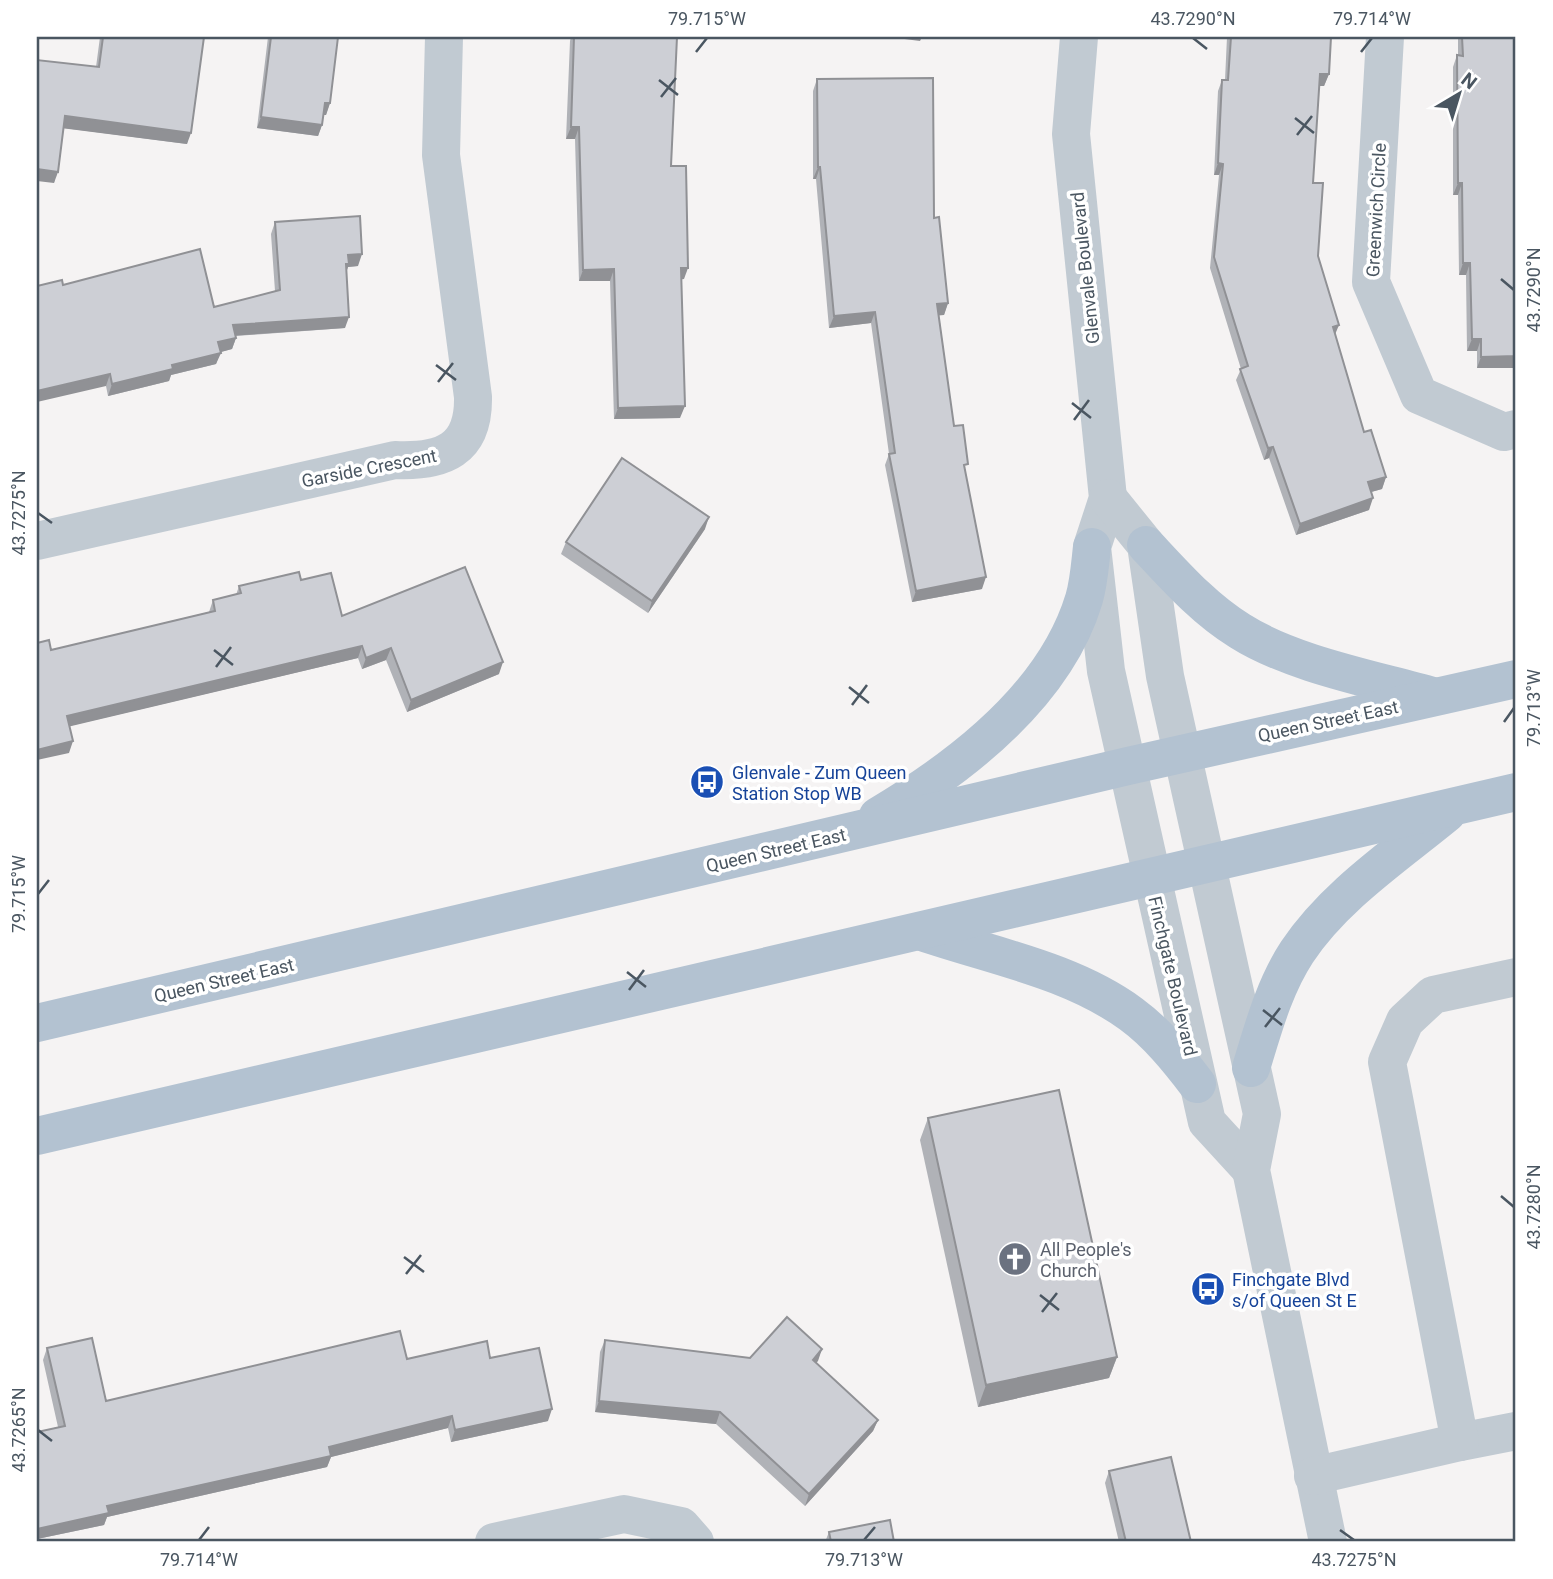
<svg xmlns="http://www.w3.org/2000/svg" width="1553" height="1579" viewBox="0 0 1553 1579" font-family="Roboto,sans-serif">
  <rect width="100%" height="100%" fill="#f5f3f3"/>
  <g fill="none" stroke-linecap="round" stroke-linejoin="round">
    <!-- minor -->
    <g stroke="#c1cad2" stroke-width="38">
      <path d="M1079 37 1071 134 1108 498 1092 547 1106 671 1207 1122 1251 1170"/>
      <path d="M1385 37 1371 282 1419 395 1504 432 1516 429"/>
      <path d="M1108 498 1146 545 1165 676 1262 1114 1251 1170 1328 1542"/>
      <path d="M37 541 395 460C443 462 474 450 473 397L441 155 444 37"/>
      <path d="M1460 1442 1516 1431"/>
      <path d="M1313 1476 1460 1442 1387 1062 1405 1021 1433 995 1516 977"/>
      <path d="M494 1542 624 1514 681 1526 695 1542"/>
    </g>
    <!-- major -->
    <g stroke="#b3c2d1" stroke-width="38">
      <path d="M1146 545C1175 576 1204 609 1240 631 1292 664 1373 679 1433 696"/>
      <path d="M878 816C961 767 1055 695 1084 599 1089 582 1090 564 1092 547"/>
      <path d="M922 932C992 956 1071 970 1131 1014 1157 1033 1178 1059 1197 1084"/>
      <path d="M37 1023 1128 766 1516 679"/>
      <path d="M1251 1068C1263 1029 1274 987 1297 952 1334 896 1396 855 1447 813"/>
      <path d="M37 1136 1516 792"/>
    </g>
  </g>
  <!-- wall -->
  <g fill="#b0b2b7">
    <path d="M100 37H204L187 144 64 128 54 183 37 60 96 67Z"/>
    <path d="M268 37H338L330 103 326 115H323L322 125 318 136 257 128Z"/>
    <path d="M571 37H677L671 166 684 279H682L680 418 614 419 610 281H579L575 139H566L570 41Z"/>
    <path d="M1227 37H1331L1329 74 1324 86H1319L1313 183 1318 256 1335 335 1364 432 1386 477 1382 489 1371 492 1369 510 1296 535 1269 458 1264 460 1236 380 1241 369 1210 268 1219 175H1214L1218 91 1222 80H1225Z"/>
    <path d="M1458 37H1516V368H1477V351H1467L1466 275H1459L1458 195H1453V67L1457 55H1458Z"/>
    <path d="M817 79 934 218 948 303 944 315H939L954 426 965 471 982 589 912 602 885 465 889 454 871 323 829 328 816 179H813V91Z"/>
    <path d="M275 222 358 266 348 267 346 272 345 328 236 336V338L232 349 220 352 216 364 171 375 169 381 108 396 106 386 63 285 214 307 275 291 271 234Z"/>
    <path d="M705 529 648 613 561 554 566 542Z"/>
    <path d="M301 580 342 616 499 674 407 712 386 660 362 669 358 658 69 726V753L51 650 209 612 213 600 236 595 239 586Z"/>
    <path d="M928 1118 1117 1357 1109 1378 978 1407 920 1140Z"/>
    <path d="M605 1340 750 1358 822 1349 816 1363 878 1420 873 1431 805 1506 716 1424 595 1412 600 1352Z"/>
    <path d="M47 1348 106 1401 407 1359 490 1358 548 1421 451 1442 448 1428 331 1457 327 1467 107 1517 104 1525 37 1539V1432L58 1427 43 1360Z"/>
    <path d="M1109 1471 1191 1542H1119L1105 1483Z"/>
    <path d="M829 1532 894 1542H825Z"/>
  </g>
  <!-- shaded-wall -->
  <g fill="#909195">
    <path d="M889 37H922L920 41Z"/>
    <path d="M1320 74H1329L1324 86H1316Z"/>
    <path d="M325 103H330L326 115H320Z"/>
    <path d="M65 116 191 133 187 144 61 128Z"/>
    <path d="M261 117 322 125 318 136 257 128Z"/>
    <path d="M571 127H579L575 139H566Z"/>
    <path d="M1218 163 1223 164 1219 175H1214Z"/>
    <path d="M818 167H820L816 179H813Z"/>
    <path d="M37 169 58 172 54 183 37 181Z"/>
    <path d="M1458 183H1462L1458 195H1453Z"/>
    <path d="M362 254 358 266 348 267 345 276H341L348 255Z"/>
    <path d="M1463 263H1470L1466 275H1459Z"/>
    <path d="M681 268H688L684 279 677 280Z"/>
    <path d="M614 269 610 281H579L583 270Z"/>
    <path d="M948 303 944 315 933 316 937 304Z"/>
    <path d="M875 312 871 323 829 328 834 316Z"/>
    <path d="M349 317 345 328 229 336 233 325Z"/>
    <path d="M1339 325 1334 337 1333 327Z"/>
    <path d="M236 338 232 349 214 354 218 342Z"/>
    <path d="M1472 339H1481L1477 351H1467Z"/>
    <path d="M221 353 216 364 171 375 169 381 108 396 112 384 172 365Z"/>
    <path d="M1516 356V368H1477L1481 357Z"/>
    <path d="M110 374 106 386 37 402V391Z"/>
    <path d="M685 406 680 418 614 419 618 408Z"/>
    <path d="M1273 447 1269 458 1264 460 1268 448Z"/>
    <path d="M1386 477 1382 489 1364 494 1368 482Z"/>
    <path d="M1373 498 1369 510 1296 535 1300 524Z"/>
    <path d="M709 517 705 529 648 613 652 601Z"/>
    <path d="M986 577 982 589 912 602 916 591Z"/>
    <path d="M362 646 358 658 63 728 67 716Z"/>
    <path d="M391 648 386 660 362 669 366 658Z"/>
    <path d="M503 662 499 674 407 712 411 700Z"/>
    <path d="M73 741 69 753 37 760V750Z"/>
    <path d="M822 1349 818 1361 809 1371 813 1360Z"/>
    <path d="M1117 1357 1109 1378 978 1407 986 1385Z"/>
    <path d="M599 1401 720 1412 716 1424 595 1412Z"/>
    <path d="M552 1409 548 1421 451 1442 455 1430Z"/>
    <path d="M452 1416 448 1428 331 1457 327 1467 107 1517 104 1525 37 1539V1529L107 1506 329 1447Z"/>
    <path d="M878 1420 873 1431 805 1506 809 1494Z"/>
  </g>
  <!-- building -->
  <g fill="#cdcfd5" stroke="#909195" stroke-width="2">
    <path d="M103 37H204L191 133 65 116 58 172 37 169V60L99 67Z"/>
    <path d="M271 37H338L330 103H325L322 125 261 117Z"/>
    <path d="M574 37H677L671 166H686L688 268H681L685 406 618 408 614 269 583 270 579 127H571Z"/>
    <path d="M1231 37H1331L1329 74H1320L1313 183H1323L1318 256 1339 325 1333 327 1364 432 1371 430 1386 477 1368 482 1373 498 1300 524 1273 447 1268 448 1240 369 1248 366 1214 257 1223 164 1218 163 1222 80H1228Z"/>
    <path d="M1462 37H1516V356L1481 357V339H1472L1470 263H1463L1462 183H1458L1457 55 1463 56Z"/>
    <path d="M933 78 934 218 939 217 948 303 937 304 954 426 963 425 968 464 964 465 986 577 916 591 889 454 895 453 875 312 834 316 820 167H818L817 79Z"/>
    <path d="M360 216 362 254 348 255 349 264H346L349 317 233 325 236 338 218 342 221 353 172 365 173 369 112 384 110 374 37 391V286L62 280 63 285 200 249 214 307 280 290 275 222Z"/>
    <path d="M622 458 709 517 652 601 566 542Z"/>
    <path d="M465 567 503 662 411 700 391 648 366 658 362 646 67 716 73 741 37 750V643L49 640 51 650 215 611 213 600 241 593 239 586 299 572 301 580 331 573 342 616Z"/>
    <path d="M1059 1090 1117 1357 986 1385 928 1118Z"/>
    <path d="M787 1317 822 1349 813 1360 878 1420 809 1494 720 1412 599 1401 605 1340 750 1358Z"/>
    <path d="M400 1331 407 1359 487 1341 490 1358 539 1348 552 1409 455 1430 452 1416 329 1447 331 1456 107 1506 109 1513 37 1529V1432L65 1426 47 1348 92 1338 106 1401Z"/>
    <path d="M1171 1457 1191 1542H1126L1109 1471Z"/>
    <path d="M890 1520 894 1542H831L829 1532Z"/>
  </g>
  <!-- ticks -->
  <path fill="none" stroke="#4a5661" stroke-width="2.5" d="M1193 38 1207 49M696 52 707 38M1361 52 1372 38M659 80 678 95M661 97 676 78M1295 118 1314 133M1297 135 1312 116M1501 279 1514 290M436 365 456 380M438 382 453 363M1072 403 1091 418M1074 420 1089 400M38 513 52 523M214 650 233 665M216 667 231 647M849 687 869 703M852 705 867 685M1504 722 1514 708M38 894 49 880M627 972 646 987M629 990 644 970M1263 1010 1282 1025M1265 1027 1280 1008M1501 1196 1514 1207M404 1257 424 1272M406 1274 421 1255M1040 1295 1059 1310M1042 1312 1057 1293M38 1430 52 1441M1340 1530 1354 1540M199 1540 209 1527M864 1540 875 1527"/>
  <!-- icons -->
  <defs>
    <g id="bus-disc" transform="scale(1.75)"><circle r="9.5" fill="#1a4fb4" stroke="#fff"/><path d="M-5-6H5V4H4V6H2V4H-2V6H-4V4H-5ZM-3.5-4V0h7V-4ZM-3.5 1.2v1.5H-2V1.2ZM2 1.2v1.5H3.5V1.2Z" fill="#fff"/></g>
    <g id="church-disc" transform="scale(1.75)"><circle r="9.5" fill="#6b7280" stroke="#fff"/><path d="M-1.2-6h2.4v3.5h3.3v2.4h-3.3V6h-2.4V-.1h-3.3v-2.4h3.3Z" fill="#fff"/></g>
  </defs>
  <g fill-rule="evenodd">
    <use href="#bus-disc" x="707" y="782"/>
    <use href="#church-disc" x="1015" y="1259"/>
    <use href="#bus-disc" x="1208" y="1289"/>
  </g>
  <g text-anchor="middle" dominant-baseline="central" stroke-width="7" stroke-linejoin="round" paint-order="stroke">
    <!-- street labels -->
    <g font-size="18" fill="#4a5661" stroke="#fff">
      <text transform="translate(1376 210) rotate(-87)">Greenwich Circle</text>
      <text transform="translate(1085 268) rotate(-96)">Glenvale Boulevard</text>
      <text transform="translate(369 468) rotate(-11)">Garside Crescent</text>
      <text transform="translate(1328 721) rotate(-12)">Queen Street East</text>
      <text transform="translate(776 850) rotate(-13)">Queen Street East</text>
      <text transform="translate(1173 976) rotate(77)">Finchgate Boulevard</text>
      <text transform="translate(224 980) rotate(-13)">Queen Street East</text>
    </g>
    <!-- transit labels -->
    <g font-size="18" fill="#164399" stroke="#fff" text-anchor="start">
      <text x="732" y="772">Glenvale - Zum Queen<tspan x="732" dy="21">Station Stop WB</tspan></text>
      <text x="1232" y="1279">Finchgate Blvd<tspan x="1232" dy="21">s/of Queen St E</tspan></text>
    </g>
    <!-- worship labels -->
    <g font-size="18" fill="#5b616d" stroke="#fff" text-anchor="start">
      <text x="1040" y="1249">All People's<tspan x="1040" dy="21">Church</tspan></text>
    </g>
  </g>
  <!-- border -->
  <rect width="1553" height="1579" fill="none" stroke="#ffffff" stroke-width="77"/>
  <!-- north arrow -->
  <g transform="translate(1459 94) rotate(38)" stroke="#ffffff" stroke-width="5" paint-order="stroke">
  <path d="M0-5L12 26L0 18L-12 26Z" fill="#4a5661"/>
  <text y="-10" font-size="19" font-weight="bold" text-anchor="middle" fill="#4a5661">N</text>
  </g>
  <rect x="38" y="38" width="1476" height="1502" fill="none" stroke="#4a5661" stroke-width="2.5"/>
  <g font-size="18" text-anchor="middle" fill="#4a5661">
    <text x="707" y="25">79.715°W</text>
    <text x="1193" y="25">43.7290°N</text>
    <text x="1372" y="25">79.714°W</text>
    <text transform="translate(1534 290) rotate(-90)" y="6">43.7290°N</text>
    <text transform="translate(19 513) rotate(-90)" y="6">43.7275°N</text>
    <text transform="translate(1534 708) rotate(-90)" y="6">79.713°W</text>
    <text transform="translate(19 894) rotate(-90)" y="6">79.715°W</text>
    <text transform="translate(1534 1207) rotate(-90)" y="6">43.7280°N</text>
    <text transform="translate(19 1430) rotate(-90)" y="6">43.7265°N</text>
    <text x="199" y="1566">79.714°W</text>
    <text x="864" y="1566">79.713°W</text>
    <text x="1354" y="1566">43.7275°N</text>
  </g>
</svg>
